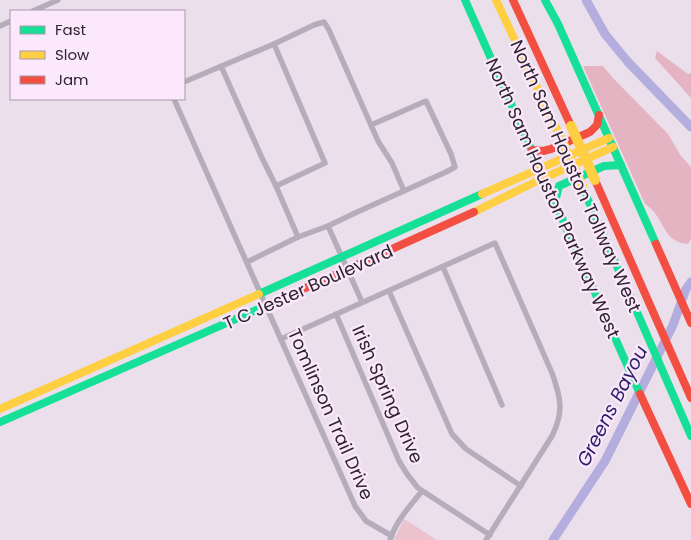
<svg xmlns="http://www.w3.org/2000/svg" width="691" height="540" viewBox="0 0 691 540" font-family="Poppins,sans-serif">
  <rect width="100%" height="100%" fill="#ecdfec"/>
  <!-- green -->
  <path fill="#ecc2cf" d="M404 519 437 540H394Z"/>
  <!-- forest -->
  <g fill="#e4b4c3">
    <path d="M657 51 688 74 691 73V98L655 58Z"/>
    <path d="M583 66H603L612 77 668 134 681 156 691 167V239L688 244C666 242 666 227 654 212 652 209 648 206 645 204Z"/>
  </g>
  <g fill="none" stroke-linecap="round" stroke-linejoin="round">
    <!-- river -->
    <g stroke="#b4aedf" stroke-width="9">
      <path d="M586 0 605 34 628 62 691 127"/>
      <path d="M553 540 605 461 673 325 686 289 691 282"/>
    </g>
    <!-- street -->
    <g stroke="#b5adbc" stroke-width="5.5">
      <path d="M33 11 58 0"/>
      <path d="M0 26 11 21"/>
      <path d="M274 44 325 163 276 186"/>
      <path d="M221 66 262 158 276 186 298 237"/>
      <path d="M184 82 274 44 314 25 324 22 329 30 378 141 392 163 404 191"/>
      <path d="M174 99 355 506 366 521 392 536"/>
      <path d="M328 226 362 302"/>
      <path d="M247 262 298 237 328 226 355 213 446 172 455 167 451 154 426 101 371 125"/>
      <path d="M443 267 502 405"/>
      <path d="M389 291 452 434 466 449 521 486"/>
      <path d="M336 314 399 461 407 474 418 488 490 535"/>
      <path d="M281 339 495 243 552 373C561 398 564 412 552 436L486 540"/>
      <path d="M390 540C396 521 410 506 422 491"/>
    </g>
    <!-- fast -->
    <g stroke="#16e098" stroke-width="8">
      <path d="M465 0 640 394"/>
      <path d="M545 0 558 24 656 244"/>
      <path d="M582 186 691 436"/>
      <path d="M555 202 559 186 604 166 621 165"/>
      <path d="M259 294 482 194"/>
      <path d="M0 422 263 307"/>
    </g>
    <!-- slow -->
    <g stroke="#ffcf43" stroke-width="8">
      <path d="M496 0 558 132"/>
      <path d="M482 194 609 138"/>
      <path d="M474 212 535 182 613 147"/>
      <path d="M0 409 259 294"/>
    </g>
    <!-- jam -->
    <g stroke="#f24e42" stroke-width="8">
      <path d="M513 0 571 126"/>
      <path d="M532 150 543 151 551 149 590 132 597 125 599 115"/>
      <path d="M595 180 691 398"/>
      <path d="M656 244 691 323"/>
      <path d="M263 307 474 212"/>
      <path d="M640 394 691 504"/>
    </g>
    <!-- slow-bridge -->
    <g stroke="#ffcf43" stroke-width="10">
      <path d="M571 126 595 180"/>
      <path d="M558 132 582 186"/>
    </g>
  </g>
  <g text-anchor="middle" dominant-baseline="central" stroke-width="4.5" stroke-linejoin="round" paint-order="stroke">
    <!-- street labels -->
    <g font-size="18" fill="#2d242d" stroke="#fce8fc">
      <text transform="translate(576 176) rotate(66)">North Sam Houston Tollway West</text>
      <text transform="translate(553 198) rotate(66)">North Sam Houston Parkway West</text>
      <text transform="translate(308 287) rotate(-24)">T C Jester Boulevard</text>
      <text transform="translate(388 394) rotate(66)">Irish Spring Drive</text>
      <text transform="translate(331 414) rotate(66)">Tomlinson Trail Drive</text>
    </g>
    <!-- water labels -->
    <g font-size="19" font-style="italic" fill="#2c1c67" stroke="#fce8fc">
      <text transform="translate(612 406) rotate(-63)">Greens Bayou</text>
    </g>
  </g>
  <!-- legend -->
  <rect x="10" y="10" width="175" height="90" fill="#fce8fc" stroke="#a99aa9"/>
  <rect x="20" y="26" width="25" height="8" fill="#16e098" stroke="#a99aa9"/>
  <text x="55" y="35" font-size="15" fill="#2d242d">Fast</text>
  <rect x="20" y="51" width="25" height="8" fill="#ffcf43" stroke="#a99aa9"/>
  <text x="55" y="60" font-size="15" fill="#2d242d">Slow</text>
  <rect x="20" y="76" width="25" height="8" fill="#f24e42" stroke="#a99aa9"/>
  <text x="55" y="85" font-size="15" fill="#2d242d">Jam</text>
</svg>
